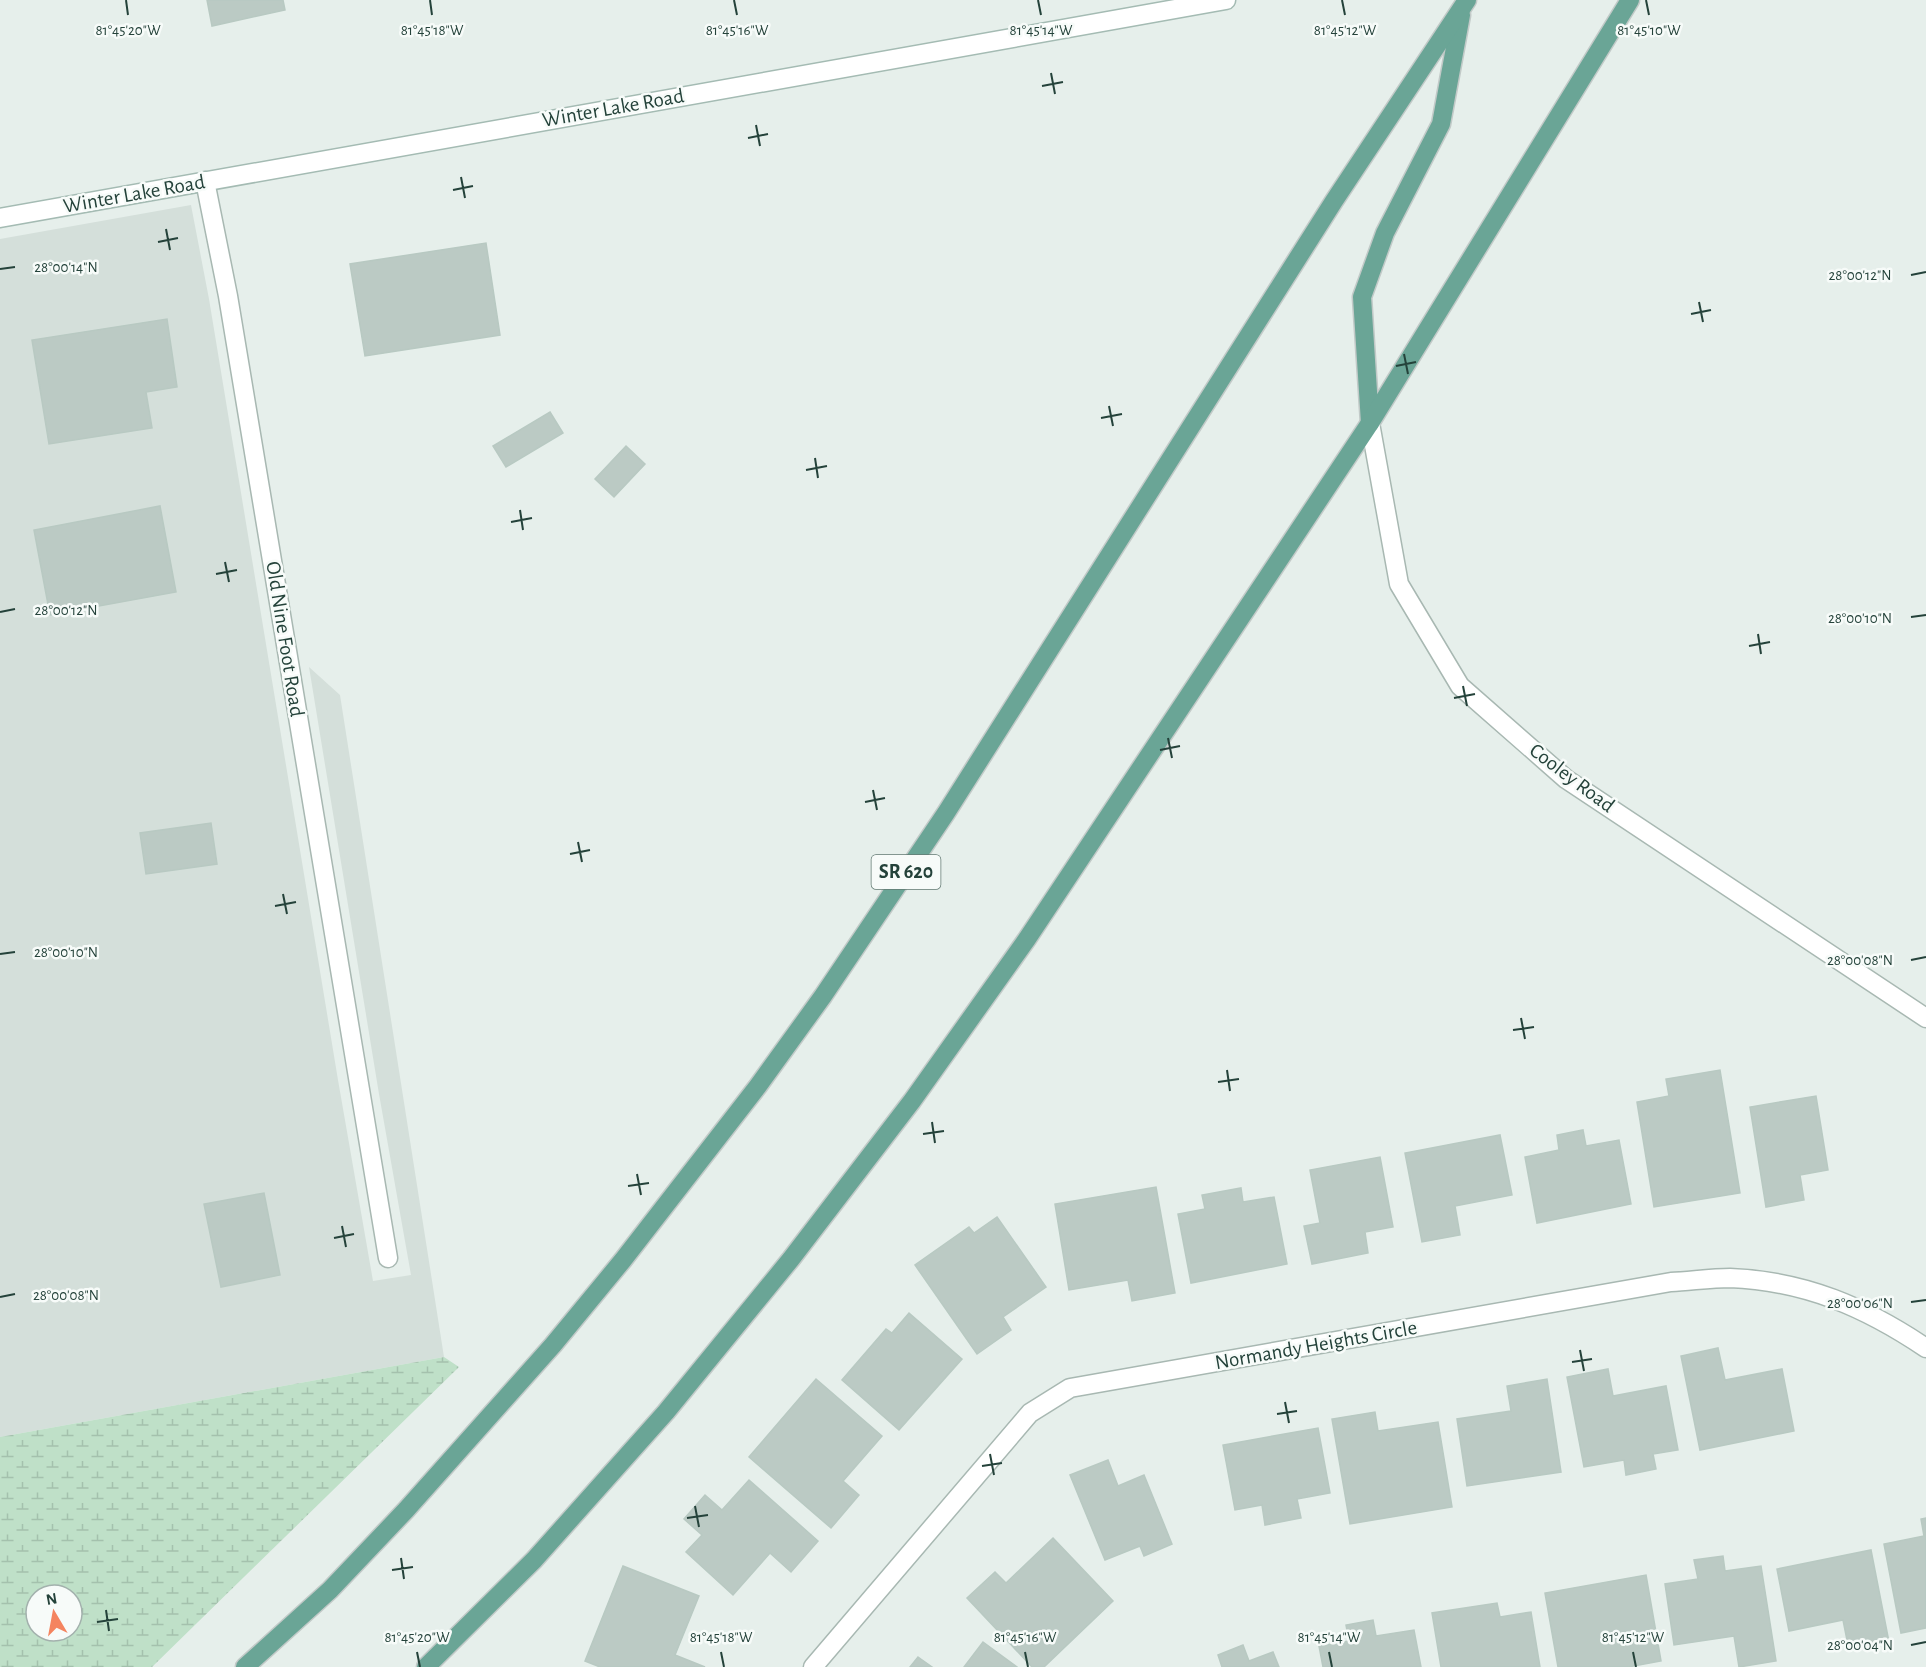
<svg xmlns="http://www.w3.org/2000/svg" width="1926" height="1667" viewBox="0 0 1926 1667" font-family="'Alegreya Sans',sans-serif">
  <defs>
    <pattern id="wetland-marsh" width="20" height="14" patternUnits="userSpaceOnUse" patternTransform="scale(1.5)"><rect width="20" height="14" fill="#bfe0c8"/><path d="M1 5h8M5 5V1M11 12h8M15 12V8" fill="none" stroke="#a4c1ad"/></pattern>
  </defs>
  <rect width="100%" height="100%" fill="#e6efeb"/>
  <!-- built -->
  <path fill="#d4dfda" d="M191 205 209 299 338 1080 373 1281 411 1275 379 1094 309 667 340 695 444 1357 0 1437V239Z"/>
  <!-- wetland -->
  <path fill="url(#wetland-marsh)" fill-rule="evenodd" d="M444 1357 459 1367 152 1667H0V1437ZM36 1595H72V1631H36Z"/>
  <!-- building -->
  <g fill="#bbcac4" stroke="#b8c9c2" stroke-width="1.5">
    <path d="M207 0H283L285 10 212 26Z"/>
    <path d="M486 243 500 335 365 356 350 264Z"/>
    <path d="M167 319 177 387 146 392 152 428 49 444 32 340Z"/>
    <path d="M550 412 563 433 506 467 493 446Z"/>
    <path d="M626 446 645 464 614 497 595 479Z"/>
    <path d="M160 506 176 592 50 615 34 530Z"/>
    <path d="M211 823 217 864 146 874 140 833Z"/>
    <path d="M1720 1070 1740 1193 1654 1207 1637 1102 1669 1096 1666 1079Z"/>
    <path d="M1816 1096 1828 1170 1800 1175 1804 1200 1766 1207 1750 1107Z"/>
    <path d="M1583 1130 1586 1146 1619 1140 1631 1204 1537 1223 1525 1157 1559 1150 1557 1135Z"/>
    <path d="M1500 1135 1512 1195 1455 1206 1460 1235 1422 1242 1405 1153Z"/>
    <path d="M1380 1157 1393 1227 1365 1232 1368 1253 1312 1264 1304 1226 1320 1223 1310 1170Z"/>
    <path d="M1156 1187 1175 1293 1132 1301 1128 1280 1069 1290 1055 1204Z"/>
    <path d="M1241 1188 1243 1202 1274 1197 1287 1264 1191 1283 1178 1214 1205 1209 1202 1195Z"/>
    <path d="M264 1193 280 1275 221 1287 204 1204Z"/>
    <path d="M997 1217 1046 1287 1003 1317 1011 1330 977 1354 915 1265 969 1227 974 1233Z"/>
    <path d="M909 1313 962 1359 899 1430 842 1380 886 1329 892 1333Z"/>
    <path d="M1718 1348 1725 1380 1782 1369 1794 1431 1700 1450 1681 1356Z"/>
    <path d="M1608 1369 1613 1396 1666 1386 1678 1450 1653 1454 1656 1469 1626 1475 1624 1460 1584 1467 1567 1377Z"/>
    <path d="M816 1379 882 1436 843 1481 859 1495 831 1528 749 1457Z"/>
    <path d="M1547 1379 1561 1472 1467 1486 1457 1419 1511 1411 1507 1386Z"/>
    <path d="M1375 1412 1378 1431 1438 1422 1452 1507 1350 1524 1332 1419Z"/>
    <path d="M1318 1428 1330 1493 1297 1499 1301 1518 1265 1525 1262 1505 1235 1510 1223 1445Z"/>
    <path d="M1108 1460 1118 1486 1144 1475 1172 1544 1144 1556 1140 1546 1105 1560 1070 1475Z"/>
    <path d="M749 1480 818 1541 791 1572 770 1553 733 1595 686 1552 702 1535 684 1519 705 1495 722 1510Z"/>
    <path d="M1926 1518V1628L1901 1633 1884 1544 1924 1536 1921 1519Z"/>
    <path d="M1053 1538 1113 1601 1044 1667H1032L967 1598 995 1572 1006 1583Z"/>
    <path d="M1871 1550 1889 1642 1849 1650 1843 1620 1789 1631 1777 1569Z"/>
    <path d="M1723 1556 1725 1571 1761 1566 1776 1661 1739 1667 1734 1636 1674 1645 1665 1584 1698 1579 1694 1560Z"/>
    <path d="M623 1566 699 1596 675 1655 705 1667H600L585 1661Z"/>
    <path d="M1646 1575 1661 1661 1628 1667H1558L1545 1593Z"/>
    <path d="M1497 1603 1500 1617 1531 1612 1540 1667H1441L1432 1613Z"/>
    <path d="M1373 1620 1376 1636 1414 1630 1421 1667H1323L1319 1646 1349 1641 1346 1625Z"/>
    <path d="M983 1642 1017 1667H964Z"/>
    <path d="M1243 1645 1249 1661 1273 1652 1279 1667H1222L1218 1655Z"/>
    <path d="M918 1657 932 1667H910Z"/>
  </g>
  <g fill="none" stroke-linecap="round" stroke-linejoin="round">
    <!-- street casing -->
    <g stroke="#a8b8b2" stroke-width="21">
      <g id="street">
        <path d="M205 181 228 296 388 1258"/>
        <path d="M1370 423 1399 584 1460 686 1566 779 1926 1018"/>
        <path d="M813 1667 1030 1413 1070 1388 1671 1282C1691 1281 1711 1278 1730 1278 1805 1281 1865 1307 1926 1348"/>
      </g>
    </g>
    <!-- secondary casing -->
    <g stroke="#a4bbb3" stroke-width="21">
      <path id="secondary" d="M0 218 1226 0"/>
    </g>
    <!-- primary casing -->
    <g stroke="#c2cac8" stroke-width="21">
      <g id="primary">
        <path d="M1370 423 1362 297 1385 233 1441 124 1461 15"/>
        <path d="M245 1667 330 1590 406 1510 553 1345 623 1260 758 1086 823 996 946 813 1334 201 1467 0"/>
        <path d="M426 1667 534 1560 666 1412 791 1259 912 1101 1027 939 1370 423 1630 0"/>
      </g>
    </g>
    <!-- street -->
    <use href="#street" stroke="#fff" stroke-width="18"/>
    <!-- secondary -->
    <use href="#secondary" stroke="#fff" stroke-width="18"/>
    <!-- primary -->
    <use href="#primary" stroke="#6aa596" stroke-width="18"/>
  </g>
  <!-- ticks -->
  <path fill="none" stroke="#24423a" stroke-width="2" d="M126 0 128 15M430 0 432 15M734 0 737 15M1038 0 1041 15M1342 0 1345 15M1646 0 1649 15M1051 73 1055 94M1042 86 1063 82M756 125 760 146M748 138 768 134M461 177 465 198M453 190 473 186M166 229 170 250M158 242 178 238M0 269 15 267M1911 275 1926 272M1699 302 1703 322M1691 314 1711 310M1404 354 1408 374M1396 366 1416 362M1109 406 1113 426M1101 418 1122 414M815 458 818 478M806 470 827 466M520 510 523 530M511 522 532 518M225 562 229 582M216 574 237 570M0 612 15 609M1911 617 1926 615M1758 634 1761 654M1749 646 1770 642M1463 686 1467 706M1454 698 1475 694M1168 738 1172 758M1160 750 1180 746M873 790 877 810M865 802 885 798M578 842 582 862M570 854 590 850M283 894 287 914M275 906 296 902M0 954 15 952M1911 960 1926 957M1521 1018 1525 1039M1513 1030 1534 1027M1227 1070 1230 1091M1218 1082 1239 1079M932 1122 935 1143M923 1134 944 1131M637 1174 641 1195M628 1186 649 1183M342 1226 346 1247M334 1238 354 1234M0 1297 15 1294M1911 1302 1926 1300M1580 1350 1584 1371M1572 1362 1592 1359M1285 1402 1289 1423M1277 1414 1297 1411M990 1454 994 1475M982 1466 1002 1463M695 1506 699 1527M687 1518 708 1515M401 1558 404 1579M392 1570 413 1567M106 1610 109 1631M97 1622 118 1619M1911 1645 1926 1642M417 1652 420 1667M721 1652 724 1667M1025 1652 1028 1667M1329 1652 1332 1667M1633 1652 1636 1667"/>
  <g text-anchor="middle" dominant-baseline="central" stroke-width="5" stroke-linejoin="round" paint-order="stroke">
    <!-- shield labels -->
    <rect fill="#f7fbf9" stroke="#637a73" stroke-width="1.5" x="871.5" y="855" width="69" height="34" rx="4.5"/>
    <g font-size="20" font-weight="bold" fill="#24423a">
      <text x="906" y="872">SR 620</text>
    </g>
    <!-- street labels -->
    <g font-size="21" fill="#24423a" stroke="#f7fbf9">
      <text transform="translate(613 108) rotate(-10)">Winter Lake Road</text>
      <text transform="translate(134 194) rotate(-10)">Winter Lake Road</text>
      <text transform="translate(285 639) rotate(81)">Old Nine Foot Road</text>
      <text transform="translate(1572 778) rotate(37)">Cooley Road</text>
      <text transform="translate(1316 1345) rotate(-10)">Normandy Heights Circle</text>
    </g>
  </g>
  <g font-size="15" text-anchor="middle" fill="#24423a" stroke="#f7fbf9" stroke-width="5" stroke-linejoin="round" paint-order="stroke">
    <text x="128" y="35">81°45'20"W</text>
    <text x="432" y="35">81°45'18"W</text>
    <text x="737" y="35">81°45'16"W</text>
    <text x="1041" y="35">81°45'14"W</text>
    <text x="1345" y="35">81°45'12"W</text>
    <text x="1649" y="35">81°45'10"W</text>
    <text x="66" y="272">28°00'14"N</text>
    <text x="1860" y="280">28°00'12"N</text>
    <text x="66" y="615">28°00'12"N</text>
    <text x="1860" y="623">28°00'10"N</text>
    <text x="66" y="957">28°00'10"N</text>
    <text x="1860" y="965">28°00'08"N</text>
    <text x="66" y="1300">28°00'08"N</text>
    <text x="1860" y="1308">28°00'06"N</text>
    <text x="417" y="1642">81°45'20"W</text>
    <text x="721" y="1642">81°45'18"W</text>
    <text x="1025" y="1642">81°45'16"W</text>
    <text x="1329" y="1642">81°45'14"W</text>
    <text x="1633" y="1642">81°45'12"W</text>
    <text x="1860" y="1650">28°00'04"N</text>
  </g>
  <!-- north arrow -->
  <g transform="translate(54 1613) rotate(350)"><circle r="28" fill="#f7fbf9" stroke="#a3b1ad" stroke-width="1.5"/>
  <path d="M0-4.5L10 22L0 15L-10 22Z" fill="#f4845f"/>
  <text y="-9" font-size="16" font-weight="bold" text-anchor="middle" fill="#24423a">N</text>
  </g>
</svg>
